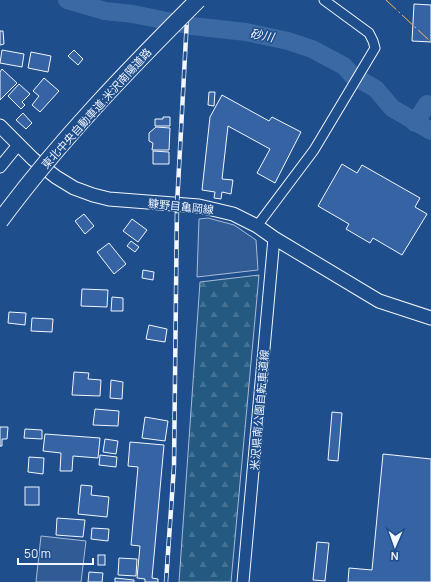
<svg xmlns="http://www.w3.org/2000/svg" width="431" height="582" viewBox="0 0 431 582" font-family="Manrope,'Noto Sans JP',sans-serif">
  <defs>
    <pattern id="forest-firs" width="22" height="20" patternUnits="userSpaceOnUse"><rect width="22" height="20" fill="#245a82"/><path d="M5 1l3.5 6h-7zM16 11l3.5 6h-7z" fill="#447295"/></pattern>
  </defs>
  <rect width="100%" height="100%" fill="#1f4e8c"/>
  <!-- forest -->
  <path fill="url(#forest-firs)" stroke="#a8bbd7" d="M259 275 231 582H179L200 282Z"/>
  <!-- parking -->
  <g fill="#305b95" stroke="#a8bbd7">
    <path d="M208 218 234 225 256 240 258 270 197 277 199 219Z"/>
    <path d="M41 536 86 541 81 582H36Z"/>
  </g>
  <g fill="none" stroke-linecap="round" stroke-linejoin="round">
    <!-- river -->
    <g stroke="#3b69a3" stroke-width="18">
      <path d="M67 0 105 11 133 14 192 26 246 32 288 41 312 49 344 66 352 75 376 89 392 108 431 131"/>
      <path d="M415 123 427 104"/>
    </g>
  </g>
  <!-- building -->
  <g fill="#3563a3" stroke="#f2f6ff">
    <path d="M414 4 431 5V42L412 41Z"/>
    <path d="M0 31H3L4 44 0 45Z"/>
    <path d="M2 50 24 54 22 67 0 63Z"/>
    <path d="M74 50 83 59 78 65 68 56Z"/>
    <path d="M31 52 51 56 48 72 28 68Z"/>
    <path d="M2 69 17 83 0 100V72Z"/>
    <path d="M44 78 59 91 40 112 32 105 39 96 33 91Z"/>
    <path d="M19 84 30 94 22 102 25 105 21 109 8 96Z"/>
    <path d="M209 92H215L214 106 208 105Z"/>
    <path d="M222 95 269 121 272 117 301 132 275 183 257 173 270 149 228 126 222 179 233 180 231 194 222 192 221 199 214 198 215 192 202 190 210 117Z"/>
    <path d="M23 113 32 123 26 129 16 120Z"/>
    <path d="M163 117H170V126H155V119H163Z"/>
    <path d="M156 127 170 128 169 150H152L153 143 149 141V133Z"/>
    <path d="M153 151 169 152V164H153Z"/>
    <path d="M342 164 357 173 362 165 420 198 415 207 427 214 402 255 373 238 370 243 346 229 349 224 318 206Z"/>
    <path d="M84 214 94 226 85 234 75 221Z"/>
    <path d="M132 219 147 230 138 242 123 231Z"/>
    <path d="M131 241 139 247 135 252 127 246Z"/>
    <path d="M109 243 126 264 114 274 97 252Z"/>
    <path d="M143 270 154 272 153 280 142 278Z"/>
    <path d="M82 289 108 290 107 307 81 306Z"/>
    <path d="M112 297 123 298V311H111Z"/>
    <path d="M9 312 26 313 25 325 8 323Z"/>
    <path d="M32 318 53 319 52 332 31 331Z"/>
    <path d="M149 325 167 329 165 342 146 339Z"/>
    <path d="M74 372 89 373 88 379 101 380 100 396 72 395Z"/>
    <path d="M111 380 123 382 122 399 110 398Z"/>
    <path d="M95 409 119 411 118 426 93 425Z"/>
    <path d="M332 412 342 413 338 461 328 460Z"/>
    <path d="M145 417 168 421 165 441 142 438Z"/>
    <path d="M0 427H8L7 439H2V446H0Z"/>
    <path d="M25 429 42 430V439L24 438Z"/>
    <path d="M45 434 100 438 98 458 73 456 72 471H60L61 453 43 451Z"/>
    <path d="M105 439 118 441 116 454 103 452Z"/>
    <path d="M130 442 164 445 152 578 158 579V582H145V579L137 578 140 546 131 545 138 467 128 466Z"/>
    <path d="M383 454 431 459V582H348L349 568 372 570Z"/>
    <path d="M100 455 117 457 116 467 99 465Z"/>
    <path d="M29 457 44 458 43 474 28 472Z"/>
    <path d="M81 485 92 486 91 495 109 497 107 517 78 514Z"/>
    <rect x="25" y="487" width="14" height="18"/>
    <path d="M57 518 85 520 83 537 56 535Z"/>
    <path d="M92 528 109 529 108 541 91 539Z"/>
    <path d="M317 542 329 543 325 581 313 580Z"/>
    <rect x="98" y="555" width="7" height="10"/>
    <path d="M119 558 137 559 136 576 118 575Z"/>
    <path d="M89 572 103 573 102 582H88Z"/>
    <path d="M115 578 134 580V582H115Z"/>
  </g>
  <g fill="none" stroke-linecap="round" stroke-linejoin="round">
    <!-- minor casing -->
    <g stroke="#f2f6ff" stroke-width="11">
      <path id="minor" d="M257 226 314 150 375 48 373 41 369 33 324 0"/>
    </g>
    <!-- tertiary casing -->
    <g stroke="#f2f6ff" stroke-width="13">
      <g id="tertiary">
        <path d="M0 167 18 145"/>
        <path d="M243 582 274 238"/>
      </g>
    </g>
    <!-- secondary casing -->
    <g stroke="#f2f6ff" stroke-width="15">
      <path id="secondary" d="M0 126 33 159 56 177 74 188 93 195 109 199 199 206 233 214 257 226 274 238 379 301 431 318"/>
    </g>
    <!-- minor -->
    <use href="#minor" stroke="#1f4e8c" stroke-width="9"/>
    <!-- tertiary -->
    <use href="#tertiary" stroke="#1f4e8c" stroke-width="11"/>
    <!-- secondary -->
    <use href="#secondary" stroke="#1f4e8c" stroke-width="13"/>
    <!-- rail casing -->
    <g stroke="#f2f6ff" stroke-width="4.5">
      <path id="rail" d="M166 582 174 466 177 205 188 0"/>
    </g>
    <!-- rail -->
    <use href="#rail" stroke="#1f4e8c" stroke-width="3" stroke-dasharray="9" stroke-linecap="butt"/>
    <!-- motorway-bridge casing -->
    <g stroke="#f2f6ff" stroke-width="18" stroke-linecap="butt">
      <path id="motorway-bridge" d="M0 221C59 141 128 70 198 0"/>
    </g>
    <!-- motorway-bridge -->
    <use href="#motorway-bridge" stroke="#1f4e8c" stroke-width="16"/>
    <!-- power -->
    <path stroke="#ffb74d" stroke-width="1" stroke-dasharray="14 3 2 3" stroke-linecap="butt" d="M386 0 431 42"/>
  </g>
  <g text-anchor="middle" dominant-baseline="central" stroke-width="3" stroke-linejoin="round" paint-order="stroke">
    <!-- street labels -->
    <g font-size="11" fill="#f2f6ff" stroke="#1f4e8c">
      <text transform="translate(96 108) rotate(-48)">東北中央自動車道;米沢南陽道路</text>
      <text transform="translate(181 206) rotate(6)">糠野目亀岡線</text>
      <text transform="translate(259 410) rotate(-85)">米沢県南公園自転車道線</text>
    </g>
    <!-- water labels -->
    <g font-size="12" font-style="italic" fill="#f2f6ff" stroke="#1f4e8c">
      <text transform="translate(262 35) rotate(11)">砂川</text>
    </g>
  </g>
  <!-- north arrow -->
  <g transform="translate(395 546) rotate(182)" stroke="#1f4e8c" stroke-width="3" paint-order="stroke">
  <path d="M0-3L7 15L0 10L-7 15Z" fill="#f2f6ff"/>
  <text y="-6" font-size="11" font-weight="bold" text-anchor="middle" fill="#f2f6ff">N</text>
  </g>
  <!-- scale -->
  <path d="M18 558v6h75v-6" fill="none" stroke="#f2f6ff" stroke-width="2"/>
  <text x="24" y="558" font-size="12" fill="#f2f6ff" stroke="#1f4e8c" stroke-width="3" paint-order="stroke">50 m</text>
</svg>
